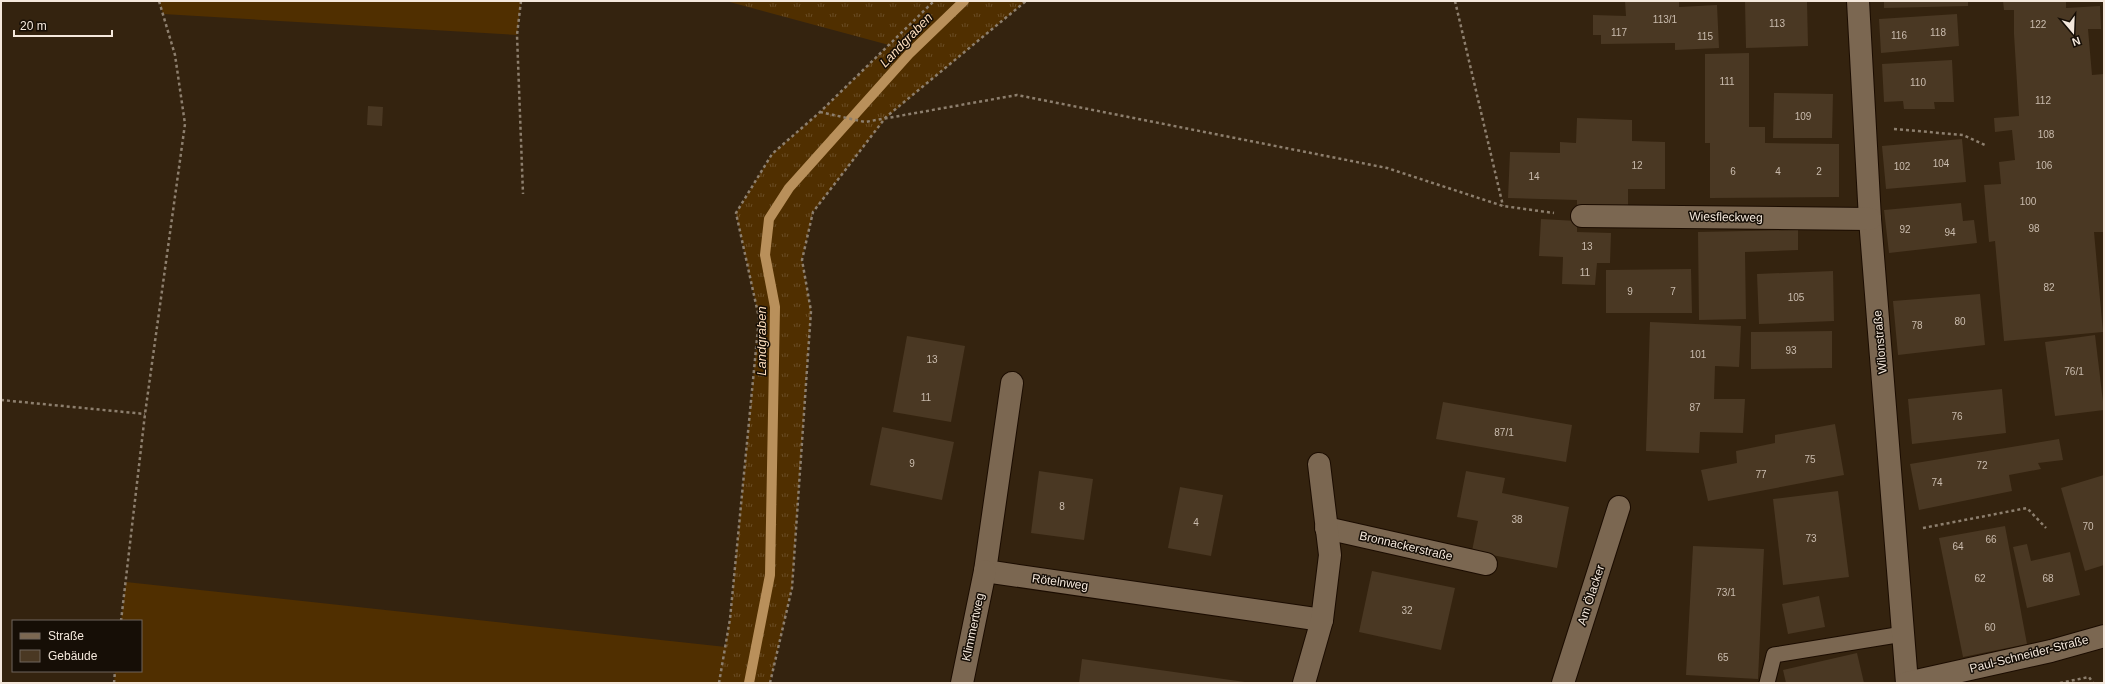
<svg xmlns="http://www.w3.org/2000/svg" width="2105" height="684" viewBox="0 0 2105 684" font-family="Arial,sans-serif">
  <defs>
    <pattern id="grass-tufts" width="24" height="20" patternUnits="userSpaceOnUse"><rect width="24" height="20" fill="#502f00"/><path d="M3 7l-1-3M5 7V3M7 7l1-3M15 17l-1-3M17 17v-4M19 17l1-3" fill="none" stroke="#6a4d25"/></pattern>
  </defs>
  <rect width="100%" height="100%" fill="#34230f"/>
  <!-- grass -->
  <path fill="url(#grass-tufts)" d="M726 1H1026L886 118 813 212 802 260 811 311 792 588 770 683H719L730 619 759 318 736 213 772 154 820 112 889 45Z"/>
  <!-- garden -->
  <g fill="#502f00">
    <path d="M159 1H521L517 35 163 14Z"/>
    <path d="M126 582 726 647 719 683H114L115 671H141V621H121Z"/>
  </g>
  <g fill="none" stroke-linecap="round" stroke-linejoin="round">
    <!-- stream -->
    <path stroke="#b9905b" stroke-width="10" d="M749 683 770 575 775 307 765 255 769 219 789 188 909 54 964 1"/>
  </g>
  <!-- building -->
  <g fill="#4a3823">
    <path d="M1625 1H1679V7L1717 5 1719 48 1675 50V43L1601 44V35H1593V15L1626 16Z"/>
    <path d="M1745 1H1807L1808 46 1746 48Z"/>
    <path d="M1884 1H1968V6L1884 8Z"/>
    <path d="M2003 1H2066V8L2100 6 2101 29H2088L2092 75 2104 74V232H2094L2103 332 2004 341 1995 241 1989 242 1984 185 2001 184 1999 162 2015 160 2012 130 1995 132 1994 118 2019 116 2014 34V10H2004Z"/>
    <path d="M1957 14 1959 46 1881 53 1879 19Z"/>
    <path d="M1749 53V127H1765V143L1839 144V197L1710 198V143H1705V54Z"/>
    <path d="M1952 60 1954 102H1934L1935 109H1904L1903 101 1884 102 1882 64Z"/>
    <path d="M1774 93 1833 94 1832 138H1773Z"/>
    <path d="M368 106 383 107 382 126 367 125Z"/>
    <path d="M1577 118 1632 120V141L1665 142V189H1628V206H1577V200L1508 198 1510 152 1560 153V142L1576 143Z"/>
    <path d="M1962 139 1966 182 1886 189 1882 146Z"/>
    <path d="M1961 203 1963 221 1974 220 1977 243 1889 253 1884 210Z"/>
    <path d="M1541 219 1577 221V232L1611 233 1610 263H1597L1595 285 1562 284 1563 257 1539 256Z"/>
    <path d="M1798 230V250L1745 252 1746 319 1699 320 1698 232Z"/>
    <path d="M1691 269 1692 313H1606V270Z"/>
    <path d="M1833 271 1834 321 1759 324 1757 274Z"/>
    <path d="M1980 294 1985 345 1898 355 1893 301Z"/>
    <path d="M1650 322 1741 326 1739 367 1715 366 1714 399H1745L1743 433 1700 432 1699 453 1646 451Z"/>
    <path d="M1832 331V368L1751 369V332Z"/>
    <path d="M2095 335 2104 410 2055 416 2045 342Z"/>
    <path d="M907 336 965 346 951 422 893 412Z"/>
    <path d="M2002 389 2006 433 1912 444 1908 399Z"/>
    <path d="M1443 402 1572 425 1566 462 1436 439Z"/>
    <path d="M1835 424 1844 475 1708 501 1701 470 1737 463 1736 451 1775 443V435Z"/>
    <path d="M882 427 954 442 942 500 870 485Z"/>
    <path d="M2059 439 2063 460 2038 463 2041 469 2009 475 2012 491 1919 510 1910 464Z"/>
    <path d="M1039 471 1093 479 1084 540 1031 533Z"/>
    <path d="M1466 471 1505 478 1502 493 1569 507 1557 568 1472 551 1478 521 1457 517Z"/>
    <path d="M2104 475V565L2085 571 2061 488Z"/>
    <path d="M1180 487 1223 495 1211 556 1168 548Z"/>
    <path d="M1838 491 1849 577 1783 585 1773 499Z"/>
    <path d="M2005 526 2027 644 1963 657 1939 538Z"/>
    <path d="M2027 544 2031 561 2070 552 2080 595 2027 608 2013 547Z"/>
    <path d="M1693 546 1764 549 1758 679 1686 675Z"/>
    <path d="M1372 571 1455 588 1441 650 1359 632Z"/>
    <path d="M1819 596 1825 627 1788 634 1782 604Z"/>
    <path d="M1857 653 1864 683H1786L1783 670Z"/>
    <path d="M1082 659 1245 682V683H1079Z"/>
  </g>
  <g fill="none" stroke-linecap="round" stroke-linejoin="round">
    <!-- lane casing -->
    <g stroke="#1b0c00" stroke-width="17">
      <path id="lane" d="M1767 683 1774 655 1903 634"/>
    </g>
    <!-- street casing -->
    <g stroke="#1b0c00" stroke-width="24">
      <g id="street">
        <path d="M1858 1 1870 219 1907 683"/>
        <path d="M1582 216 1870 219"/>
        <path d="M1012 383 985 571 1322 620"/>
        <path d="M1326 528 1486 564"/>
        <path d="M962 683 985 571"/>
        <path d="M1304 683 1322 620 1330 555 1319 464"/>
        <path d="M1563 683 1619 507"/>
        <path d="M1907 683 2051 651 2104 636"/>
      </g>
    </g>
    <!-- path -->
    <g stroke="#8d7f6e" stroke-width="2.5" stroke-dasharray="3 3" stroke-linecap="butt">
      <path d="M521 1 517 35 523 194"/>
      <path d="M1455 1 1503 206"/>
      <path d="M820 112 865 122 1017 95 1387 168 1503 206 1554 213"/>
      <path d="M1894 129 1963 135 1987 146"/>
      <path d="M1 400 145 414"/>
      <path d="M1923 528 2027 508 2046 528"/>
      <path d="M121 621 145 414 185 124 175 55 159 1"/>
      <path d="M114 683 115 671"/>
      <path d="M719 683 730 619 759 318 736 213 772 154 820 112 934 1"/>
      <path d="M770 683 792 588 811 311 802 260 813 212 886 117 1026 1"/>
      <path d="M2060 683 2089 677 2093 683"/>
    </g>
    <!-- lane -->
    <use href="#lane" stroke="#7b6751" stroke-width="15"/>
    <!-- street -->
    <use href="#street" stroke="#7b6751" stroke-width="22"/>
  </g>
  <g text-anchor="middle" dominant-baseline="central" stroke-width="3" stroke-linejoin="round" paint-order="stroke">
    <!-- number labels -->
    <g font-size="10" fill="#cabcae">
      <text x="1665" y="19">113/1</text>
      <text x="1777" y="23">113</text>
      <text x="2038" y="24">122</text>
      <text x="1619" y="32">117</text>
      <text x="1938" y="32">118</text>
      <text x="1899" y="35">116</text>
      <text x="1705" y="36">115</text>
      <text x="1727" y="81">111</text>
      <text x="1918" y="82">110</text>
      <text x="2043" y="100">112</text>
      <text x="1803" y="116">109</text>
      <text x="2046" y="134">108</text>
      <text x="1941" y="163">104</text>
      <text x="1637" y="165">12</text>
      <text x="2044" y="165">106</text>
      <text x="1902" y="166">102</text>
      <text x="1733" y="171">6</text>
      <text x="1778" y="171">4</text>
      <text x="1819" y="171">2</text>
      <text x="1534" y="176">14</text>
      <text x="2028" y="201">100</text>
      <text x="2034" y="228">98</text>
      <text x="1905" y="229">92</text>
      <text x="1950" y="232">94</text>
      <text x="1587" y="246">13</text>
      <text x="1585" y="272">11</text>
      <text x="2049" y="287">82</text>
      <text x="1630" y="291">9</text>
      <text x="1673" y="291">7</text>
      <text x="1796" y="297">105</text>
      <text x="1960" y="321">80</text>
      <text x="1917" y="325">78</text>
      <text x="1791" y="350">93</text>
      <text x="1698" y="354">101</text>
      <text x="932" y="359">13</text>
      <text x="2074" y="371">76/1</text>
      <text x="926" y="397">11</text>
      <text x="1695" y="407">87</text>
      <text x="1957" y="416">76</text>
      <text x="1504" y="432">87/1</text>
      <text x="1810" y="459">75</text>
      <text x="912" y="463">9</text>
      <text x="1982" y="465">72</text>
      <text x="1761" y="474">77</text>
      <text x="1937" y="482">74</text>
      <text x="1062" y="506">8</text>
      <text x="1517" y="519">38</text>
      <text x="1196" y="522">4</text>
      <text x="2088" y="526">70</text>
      <text x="1811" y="538">73</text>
      <text x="1991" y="539">66</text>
      <text x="1958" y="546">64</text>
      <text x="1980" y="578">62</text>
      <text x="2048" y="578">68</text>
      <text x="1726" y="592">73/1</text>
      <text x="1407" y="610">32</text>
      <text x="1990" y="627">60</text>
      <text x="1723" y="657">65</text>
    </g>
    <!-- street labels -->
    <g font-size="12" fill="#f4e8dc" stroke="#160e06">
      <text transform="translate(1726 217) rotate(1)">Wiesfleckweg</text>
      <text transform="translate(1880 342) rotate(-95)">Wilonstraße</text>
      <text transform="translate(1406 546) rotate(13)">Bronnackerstraße</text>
      <text transform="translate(1060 582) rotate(8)">Rötelnweg</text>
      <text transform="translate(1591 595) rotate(-72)">Am Ölacker</text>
      <text transform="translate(973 627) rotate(-78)">Klimmertweg</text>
      <text transform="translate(2029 654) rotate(-14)">Paul-Schneider-Straße</text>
    </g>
    <!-- water labels -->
    <g font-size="13" font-style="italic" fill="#fbdcbb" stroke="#160e06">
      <text transform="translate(906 40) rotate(-46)">Landgraben</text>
      <text transform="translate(761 341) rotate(-90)">Landgraben</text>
    </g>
  </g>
  <!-- border -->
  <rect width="2105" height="684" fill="none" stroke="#f4e8dc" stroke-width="4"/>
  <!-- legend -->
  <rect x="12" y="620" width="130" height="52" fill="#160e06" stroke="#6f655c"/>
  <rect x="20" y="633" width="20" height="6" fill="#7b6751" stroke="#6f655c"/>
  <text x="48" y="640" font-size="12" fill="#f4e8dc">Straße</text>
  <rect x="20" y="650" width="20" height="12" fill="#4a3823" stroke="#6f655c"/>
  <text x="48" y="660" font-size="12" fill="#f4e8dc">Gebäude</text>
  <!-- north arrow -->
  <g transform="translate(2073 32) rotate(161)" stroke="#160e06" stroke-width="3" paint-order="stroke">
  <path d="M0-3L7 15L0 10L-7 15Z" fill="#f4e8dc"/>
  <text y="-6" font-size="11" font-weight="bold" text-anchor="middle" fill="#f4e8dc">N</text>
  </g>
  <!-- scale -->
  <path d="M14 30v6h98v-6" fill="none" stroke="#f4e8dc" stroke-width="2"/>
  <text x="20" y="30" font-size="12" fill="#f4e8dc" stroke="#160e06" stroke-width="3" paint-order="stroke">20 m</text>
</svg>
